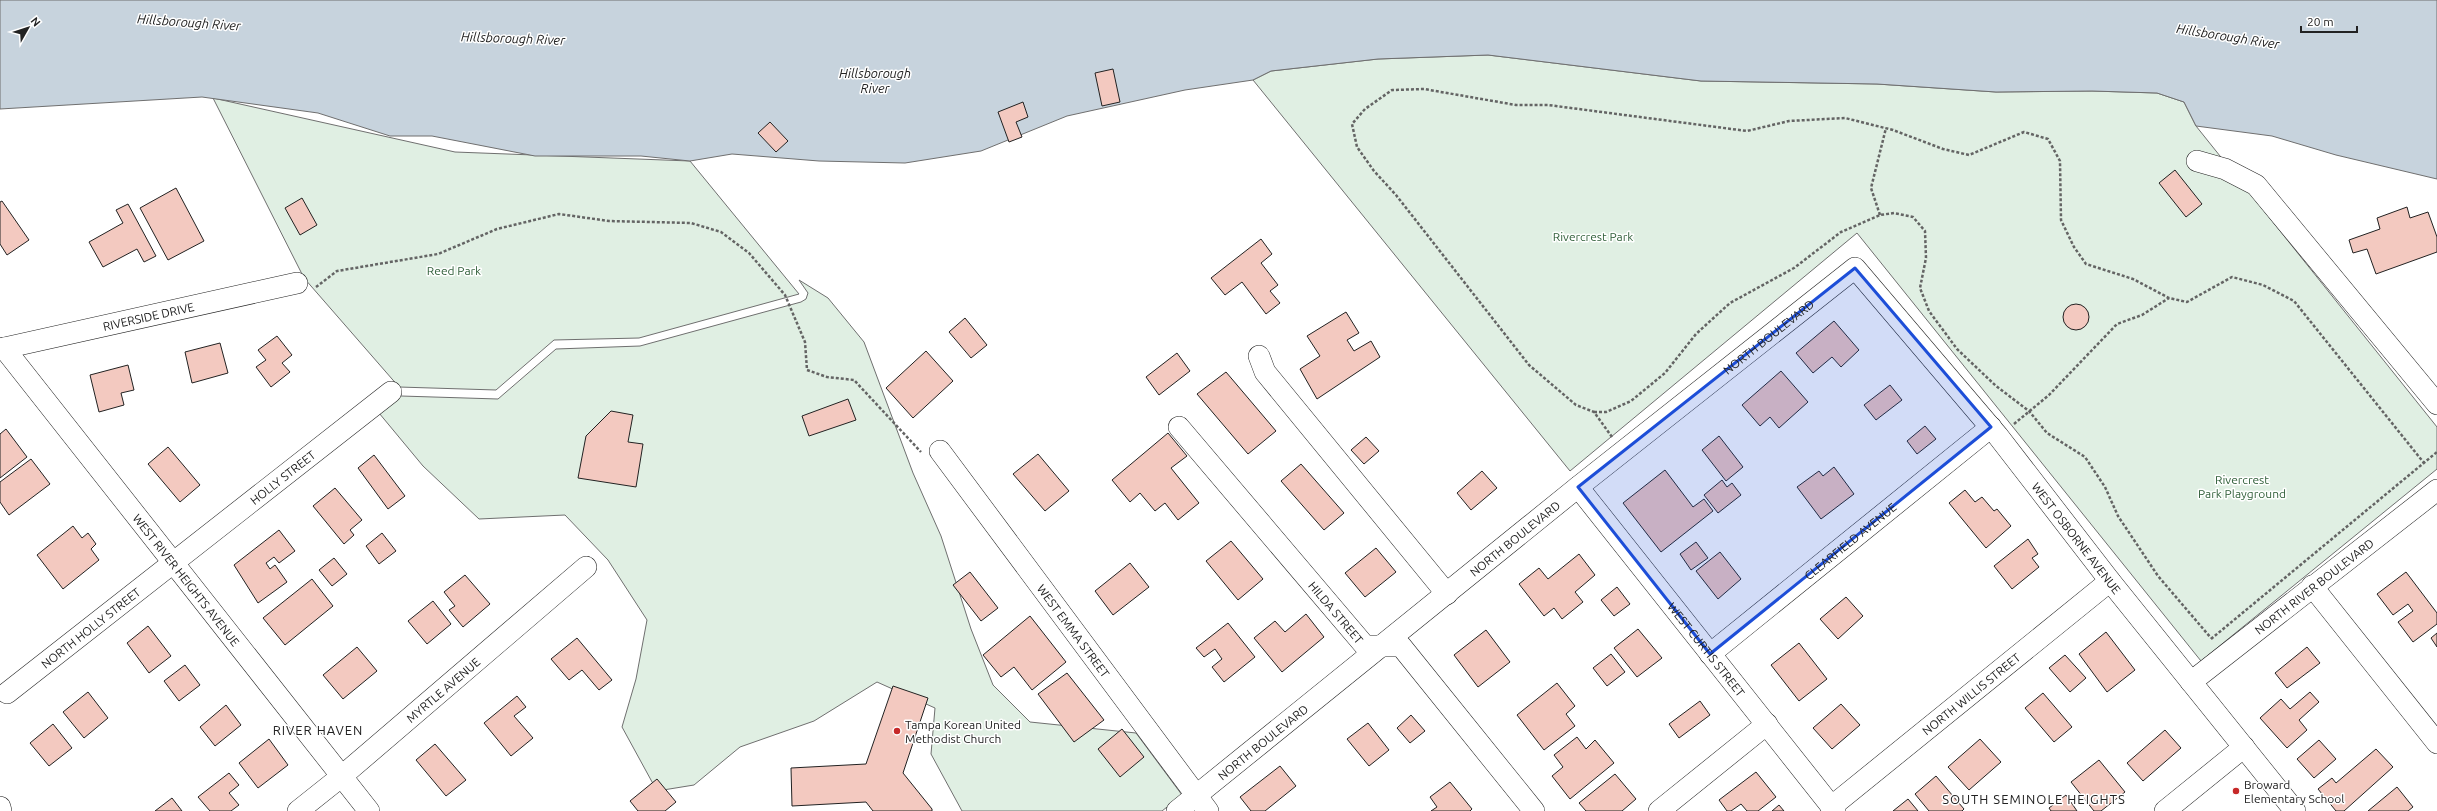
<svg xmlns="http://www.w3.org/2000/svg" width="2437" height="811" viewBox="0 0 2437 811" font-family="Ubuntu,sans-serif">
  <rect width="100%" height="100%" fill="#fff"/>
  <!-- green -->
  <g fill="#e0efe3" stroke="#6f6f6f">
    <path d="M1488 55 1701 81 1877 84 1996 92 2092 91 2157 93 2184 102 2196 126 2437 427V469L2201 661 1857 233 1570 471 1253 80 1271 71 1378 59Z"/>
    <path d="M213 98 455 152 690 161 799 294 639 338 554 340 496 390 399 387 304 278Z"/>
    <path d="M799 280 828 298 864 342 913 473 941 536 971 629 993 685 1030 722 1136 733 1182 795 1162 811H962L931 754 935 708 877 682 814 721 740 747 694 785 657 791 622 727 636 679 647 620 608 560 565 515 479 519 423 466 379 413 401 396 498 399 556 349 640 346 801 302 806 299 808 293Z"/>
  </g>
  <!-- water -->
  <path fill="#c7d3dd" stroke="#6f6f6f" d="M0 0H2437V179L2336 155 2272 136 2196 126 2184 102 2157 93 2092 91 1996 92 1877 84 1701 81 1488 55 1378 59 1271 71 1253 80 1185 90 1067 116 981 151 905 163 819 161 732 154 690 161 641 156H535L432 136H390L318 113 202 97 0 109Z"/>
  <!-- building -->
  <g fill="#f3c9c0" stroke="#222">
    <path d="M1113 69 1120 102 1102 106 1095 73Z"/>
    <path d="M1023 102 1028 117 1016 122 1022 137 1009 142 998 112Z"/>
    <path d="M770 122 788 141 776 152 758 133Z"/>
    <path d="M2175 170 2202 204 2186 217 2159 183Z"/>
    <path d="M176 188 204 241 168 260 140 208Z"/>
    <path d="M302 198 317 225 300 235 285 208Z"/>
    <path d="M2 201 29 240 7 255 0 244V202Z"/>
    <path d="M128 204 156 256 144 262 137 249 103 267 89 242 123 223 116 210Z"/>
    <path d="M2407 207 2410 218 2428 212 2437 237V252L2376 274 2367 249 2353 253 2349 240 2380 229 2377 218Z"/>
    <path d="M1261 239 1272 254 1261 263 1278 285 1270 291 1280 303 1266 314 1242 282 1225 295 1211 278Z"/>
    <circle cx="2076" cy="317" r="13"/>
    <path d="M1346 312 1359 333 1347 340 1354 351 1371 341 1380 357 1317 399 1300 369 1320 356 1307 336Z"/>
    <path d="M965 318 987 345 971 358 949 332Z"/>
    <path d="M1834 321 1859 350 1841 367 1832 357 1813 373 1796 353Z"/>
    <path d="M277 336 292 355 282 363 290 372 271 387 256 367 266 360 258 350Z"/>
    <path d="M220 343 228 373 192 383 185 352Z"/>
    <path d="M926 351 953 381 913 418 886 388Z"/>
    <path d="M1177 353 1190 371 1159 395 1146 377Z"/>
    <path d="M128 365 134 390 121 393 124 405 99 412 90 375Z"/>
    <path d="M1781 371 1808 402 1779 428 1770 417 1760 426 1742 405Z"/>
    <path d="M1226 372 1276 431 1248 454 1197 394Z"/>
    <path d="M1890 385 1902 400 1876 420 1864 405Z"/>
    <path d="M848 399 856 420 809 436 802 416Z"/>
    <path d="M611 411 633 415 628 442 643 444 636 487 578 478 586 436Z"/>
    <path d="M1925 426 1936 439 1917 454 1907 441Z"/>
    <path d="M6 429 27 457 0 478V434Z"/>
    <path d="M1168 433 1187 456 1171 468 1199 503 1178 520 1165 503 1155 511 1140 493 1130 502 1112 480Z"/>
    <path d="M1719 436 1743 467 1726 481 1702 450Z"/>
    <path d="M1366 437 1379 451 1364 464 1351 450Z"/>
    <path d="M168 447 200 485 180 502 148 464Z"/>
    <path d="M1038 454 1069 491 1045 511 1013 474Z"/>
    <path d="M374 455 405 496 388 509 358 468Z"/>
    <path d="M31 459 50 484 9 515 0 502V482Z"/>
    <path d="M1301 464 1344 513 1324 530 1281 481Z"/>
    <path d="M1834 467 1854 494 1821 519 1797 487 1819 471 1823 476Z"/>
    <path d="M1665 470 1693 507 1704 499 1713 511 1661 552 1623 503Z"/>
    <path d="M1482 471 1497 488 1471 510 1457 493Z"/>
    <path d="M1722 480 1727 487 1732 483 1741 495 1718 513 1704 495Z"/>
    <path d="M335 488 362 520 350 530 354 535 344 544 313 506Z"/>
    <path d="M1965 490 1975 502 1982 497 1994 511 1997 509 2011 526 1986 548 1949 503Z"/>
    <path d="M73 526 82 538 88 533 96 544 91 549 99 560 63 589 37 555Z"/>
    <path d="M279 530 295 551 279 563 274 557 266 563 270 569 275 565 287 582 258 603 234 565Z"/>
    <path d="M382 533 396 551 379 564 366 546Z"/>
    <path d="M2028 539 2038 554 2032 558 2039 567 2012 589 1994 566Z"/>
    <path d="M1231 541 1263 579 1238 600 1206 561Z"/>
    <path d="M1696 542 1708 558 1691 570 1680 554Z"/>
    <path d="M1376 548 1396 572 1365 597 1345 573Z"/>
    <path d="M1720 552 1741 579 1718 599 1696 571Z"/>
    <path d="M1579 554 1595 575 1575 592 1583 602 1562 619 1554 608 1544 616 1519 584 1539 568 1548 579Z"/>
    <path d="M334 558 347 574 332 586 319 570Z"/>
    <path d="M1130 563 1149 587 1113 615 1095 591Z"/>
    <path d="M970 572 998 608 981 621 953 585Z"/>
    <path d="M2406 572 2437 613V624L2413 642 2398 622 2413 611 2408 604 2393 615 2377 594Z"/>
    <path d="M465 575 490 604 463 627 449 610 455 606 444 592Z"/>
    <path d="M312 579 333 606 285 645 263 618Z"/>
    <path d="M1617 587 1630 604 1614 616 1601 600Z"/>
    <path d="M1846 597 1863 616 1838 639 1820 619Z"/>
    <path d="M433 601 451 624 427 644 408 621Z"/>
    <path d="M1306 614 1324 637 1282 672 1254 638 1275 621 1285 632Z"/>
    <path d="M1030 616 1066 662 1032 690 1014 667 1001 677 983 655Z"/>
    <path d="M1228 623 1255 657 1224 682 1212 667 1222 659 1215 649 1204 657 1196 648Z"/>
    <path d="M148 626 171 656 149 673 127 643Z"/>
    <path d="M1638 629 1662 658 1637 677 1614 648Z"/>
    <path d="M1486 630 1510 662 1478 687 1454 655Z"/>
    <path d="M2106 632 2135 670 2107 692 2079 654Z"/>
    <path d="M2437 633V647L2431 638Z"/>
    <path d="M577 638 612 680 599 690 582 670 569 680 551 659Z"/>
    <path d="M1799 643 1827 679 1799 701 1771 665Z"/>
    <path d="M357 647 377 671 343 699 323 675Z"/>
    <path d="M2307 647 2320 663 2287 688 2275 673Z"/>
    <path d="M1611 654 1625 672 1607 686 1593 668Z"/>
    <path d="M2065 655 2086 678 2070 692 2049 668Z"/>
    <path d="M185 665 200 685 179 701 164 681Z"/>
    <path d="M1067 673 1104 720 1074 742 1038 694Z"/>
    <path d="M1557 683 1575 706 1566 714 1575 726 1544 750 1517 715Z"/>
    <path d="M893 686 928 698 903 773 932 809V811H873L866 802 792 806 791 768 866 764Z"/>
    <path d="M88 692 108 718 84 738 63 712Z"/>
    <path d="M2310 692 2319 702 2299 720 2307 730 2287 748 2260 718 2281 699 2290 709Z"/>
    <path d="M2043 693 2072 727 2054 742 2025 708Z"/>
    <path d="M517 696 526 707 514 716 533 738 511 756 484 723Z"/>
    <path d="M1700 701 1710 715 1679 738 1669 724Z"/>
    <path d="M1841 704 1860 725 1832 749 1813 728Z"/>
    <path d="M226 705 241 725 215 746 200 727Z"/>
    <path d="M1411 715 1425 731 1410 743 1397 728Z"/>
    <path d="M1368 723 1389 750 1369 766 1347 739Z"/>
    <path d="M53 724 72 748 49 766 30 743Z"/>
    <path d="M1122 729 1144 757 1120 777 1098 749Z"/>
    <path d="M2165 730 2181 748 2143 781 2127 763Z"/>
    <path d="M1577 737 1586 749 1595 740 1614 763 1570 799 1552 776 1563 767 1554 755Z"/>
    <path d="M269 739 288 765 258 788 239 763Z"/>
    <path d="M1980 739 2001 762 1969 790 1948 767Z"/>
    <path d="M2319 740 2336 759 2314 778 2297 759Z"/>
    <path d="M435 744 466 780 446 796 416 760Z"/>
    <path d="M2376 749 2393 767 2344 811H2336L2318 789 2332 778 2336 783Z"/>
    <path d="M2099 760 2125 792 2101 811H2094L2071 782Z"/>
    <path d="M1280 766 1296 786 1265 811H1251L1240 797Z"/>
    <path d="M1756 772 1776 797 1758 811H1747L1741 804 1731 811H1727L1719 800Z"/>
    <path d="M229 773 239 785 229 793 239 805 231 811H210L198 797Z"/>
    <path d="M1615 774 1636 799 1622 811H1586L1579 803Z"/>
    <path d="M1936 776 1964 809 1962 811H1929L1915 794Z"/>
    <path d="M657 779 676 802 665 811H638L630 801Z"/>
    <path d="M1450 782 1472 809 1470 811H1431L1437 807 1430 797Z"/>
    <path d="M2397 787 2413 807 2408 811H2368Z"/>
    <path d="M2066 795 2077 811H2051L2049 808Z"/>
    <path d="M172 798 182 811H155Z"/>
    <path d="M1908 799 1918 811H1893Z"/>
    <path d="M1779 805 1784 811H1772Z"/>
  </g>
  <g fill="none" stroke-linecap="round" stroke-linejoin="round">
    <!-- minor casing -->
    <g stroke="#222" stroke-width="22">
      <g id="minor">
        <path d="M2197 161 2225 169 2256 185 2437 404"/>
        <path id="s1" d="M4 348 369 811"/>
        <path id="s2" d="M0 349 297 283"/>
        <path d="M1259 356 1265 372 1447 594"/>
        <path id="s3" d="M1179 427 1365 646H1401L1534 811"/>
        <path id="s4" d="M940 451 1208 811"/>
        <path id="s5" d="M1578 487 1835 811"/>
        <path d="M2312 586 2437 743"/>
        <path id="s6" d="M1710 654 1991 427"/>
        <path id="s7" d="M2191 682 2437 490"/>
        <path id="s8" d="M7 693 391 392"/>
        <path d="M0 807 1 811"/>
        <path id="s9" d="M1831 807 2110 581"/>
        <path id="s10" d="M298 811 342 776 586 567"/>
        <path id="s11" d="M1177 811 1578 487 1855 268 1998 436 2110 581 2295 811"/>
        <path d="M1659 811 1767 724"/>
        <path d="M2165 811 2244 747"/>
      </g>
    </g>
    <!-- path -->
    <g stroke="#646464" stroke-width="2.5" stroke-dasharray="3 2" stroke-linecap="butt">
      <path d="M1880 215 1871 188 1886 128"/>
      <path d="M316 287 337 271 438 254 497 229 559 214 609 221 691 223 721 232 749 253 785 295 805 342 807 370 827 377 854 380 921 452"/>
      <path d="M1594 412H1606L1631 401 1665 373 1696 334 1730 303 1794 268 1841 232 1880 215 1894 213 1913 217 1925 231 1926 258 1920 288 1929 311 1957 349 1996 386 2029 411 2047 433 2085 457 2105 487 2118 516 2158 576 2211 638"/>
      <path d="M2014 424 2049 395 2117 324 2142 315 2169 298"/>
      <path d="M1612 437 1594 412 1576 405 1529 365 1396 195 1374 171 1357 147 1352 124 1365 109 1392 90 1424 89 1516 105H1548L1747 131 1789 121 1845 118 1893 130 1943 149 1969 155 2024 132 2048 139 2060 161 2061 220 2074 247 2086 264 2133 279 2169 298 2187 302 2232 277 2263 285 2294 301 2424 463"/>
      <path d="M2211 639 2437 452"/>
    </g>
    <!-- minor -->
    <use href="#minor" stroke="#fff" stroke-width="21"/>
  </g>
  <!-- marked area -->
  <path fill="#1d4ed8" fill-opacity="0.2" stroke="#1d4ed8" stroke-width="3" stroke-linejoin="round" d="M1855 268 1991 427 1710 654 1578 487Z"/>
  <!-- markers -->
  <g fill="#c62828" stroke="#fff" stroke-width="1.5">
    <circle cx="897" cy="731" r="4"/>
    <circle cx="2236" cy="791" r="4"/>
  </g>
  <g text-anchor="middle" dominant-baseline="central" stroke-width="3" stroke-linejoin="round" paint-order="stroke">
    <!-- park labels -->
    <g font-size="12" fill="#2f5e38" stroke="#fff">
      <text x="1593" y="236">Rivercrest Park</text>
      <text x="454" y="270">Reed Park</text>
      <text x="2242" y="479">Rivercrest<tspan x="2242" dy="14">Park Playground</tspan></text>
    </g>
    <!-- street labels -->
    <g font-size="12" fill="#222" stroke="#fff">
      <text stroke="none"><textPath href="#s2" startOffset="152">RIVERSIDE DRIVE</textPath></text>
      <text stroke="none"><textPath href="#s11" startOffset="758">NORTH BOULEVARD</textPath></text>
      <text stroke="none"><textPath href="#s8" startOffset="350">HOLLY STREET</textPath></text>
      <text stroke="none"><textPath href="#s11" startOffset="434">NORTH BOULEVARD</textPath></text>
      <text stroke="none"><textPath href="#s11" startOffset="1218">WEST OSBORNE AVENUE</textPath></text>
      <text stroke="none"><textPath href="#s6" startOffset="180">CLEARFIELD AVENUE</textPath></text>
      <text stroke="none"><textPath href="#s1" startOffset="295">WEST RIVER HEIGHTS AVENUE</textPath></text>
      <text stroke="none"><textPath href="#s7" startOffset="156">NORTH RIVER BOULEVARD</textPath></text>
      <text stroke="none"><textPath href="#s3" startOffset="243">HILDA STREET</textPath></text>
      <text stroke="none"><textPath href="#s8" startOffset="106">NORTH HOLLY STREET</textPath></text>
      <text stroke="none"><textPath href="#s4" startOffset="224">WEST EMMA STREET</textPath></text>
      <text stroke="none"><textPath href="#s5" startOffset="207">WEST CURTIS STREET</textPath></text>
      <text stroke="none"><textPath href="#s10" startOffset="189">MYRTLE AVENUE</textPath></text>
      <text stroke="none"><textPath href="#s9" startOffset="180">NORTH WILLIS STREET</textPath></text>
      <text stroke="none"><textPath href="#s11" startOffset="110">NORTH BOULEVARD</textPath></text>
    </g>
    <!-- poi labels -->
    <g font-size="12" fill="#222" stroke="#fff" text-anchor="start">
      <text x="905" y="724">Tampa Korean United<tspan x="905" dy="14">Methodist Church</tspan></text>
      <text x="2244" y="784">Broward<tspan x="2244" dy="14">Elementary School</tspan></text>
    </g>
    <!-- water labels -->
    <g font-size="13" font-style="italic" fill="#222" stroke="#fff">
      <text transform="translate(189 22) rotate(4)">Hillsborough River</text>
      <text transform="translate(2228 36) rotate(9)">Hillsborough River</text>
      <text transform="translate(513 38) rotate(2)">Hillsborough River</text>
      <text x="875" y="73">Hillsborough<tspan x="875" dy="15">River</tspan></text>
    </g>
    <!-- neighbourhood labels -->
    <g font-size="13" letter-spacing="1" fill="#222" stroke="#fff">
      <text x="318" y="730">RIVER HAVEN</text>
      <text x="2034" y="799">SOUTH SEMINOLE HEIGHTS</text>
    </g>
  </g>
  <!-- north arrow -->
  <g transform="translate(28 28) rotate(51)" stroke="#ffffff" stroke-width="3" paint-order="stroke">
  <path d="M0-3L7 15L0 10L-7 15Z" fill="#222222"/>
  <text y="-6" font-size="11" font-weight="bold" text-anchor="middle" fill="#222222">N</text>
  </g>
  <!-- scale -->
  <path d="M2301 26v6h56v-6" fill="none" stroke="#222222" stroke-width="2"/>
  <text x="2307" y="26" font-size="12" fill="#222222" stroke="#ffffff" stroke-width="3" paint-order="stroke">20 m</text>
</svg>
